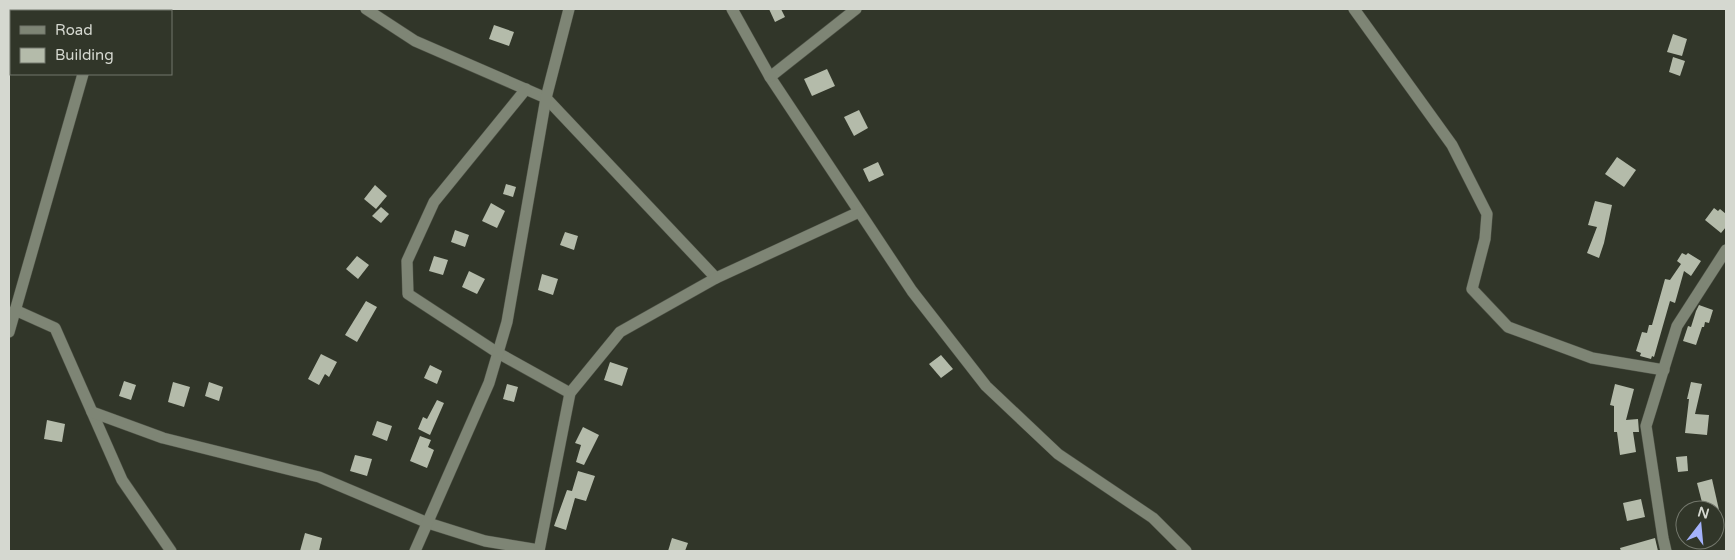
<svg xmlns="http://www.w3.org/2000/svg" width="1735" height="560" viewBox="0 0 1735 560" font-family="'Varela Round',sans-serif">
  <rect width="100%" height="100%" fill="#313629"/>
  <!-- building -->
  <g fill="#b4bbaa">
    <path d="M769 9H781L785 17 775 22Z"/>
    <path d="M494 25 514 32 509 46 489 39Z"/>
    <path d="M1673 34 1687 39 1682 56 1667 52Z"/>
    <path d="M1673 57 1685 61 1680 76 1669 72Z"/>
    <path d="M827 69 835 86 812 96 804 79Z"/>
    <path d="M859 110 868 128 854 136 844 117Z"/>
    <path d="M1617 157 1636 170 1624 187 1605 174Z"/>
    <path d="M878 162 884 175 869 182 863 169Z"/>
    <path d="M506 184 516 187 513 197 503 194Z"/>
    <path d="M375 185 387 196 376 209 364 199Z"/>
    <path d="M1595 201 1612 205 1604 243 1599 258 1587 253 1597 227 1588 225Z"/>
    <path d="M491 203 505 211 497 228 482 221Z"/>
    <path d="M381 207 389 214 381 223 372 216Z"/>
    <path d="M1714 208 1718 211 1720 209 1726 214V227L1721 233 1705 220Z"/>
    <path d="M455 230 469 235 465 247 451 242Z"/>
    <path d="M565 232 578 236 574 250 560 245Z"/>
    <path d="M1682 253 1686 255 1688 253 1701 261 1691 276 1684 271 1675 303 1670 301 1654 357 1652 356 1651 359 1640 356 1641 353 1636 351 1642 332 1647 333 1649 325H1652L1665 279 1670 280 1681 264 1677 261Z"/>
    <path d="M357 256 369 265 358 279 346 269Z"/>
    <path d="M434 256 448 260 443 275 429 271Z"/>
    <path d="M469 271 485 279 477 294 462 287Z"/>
    <path d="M542 274 558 279 553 295 538 290Z"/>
    <path d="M366 301 377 307 357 342 345 335Z"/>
    <path d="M1699 305 1713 310 1709 323 1705 322 1704 327H1702L1696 345 1683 341 1688 326 1691 327 1696 311Z"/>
    <path d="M321 354 337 362 329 377 325 374 319 385 308 379Z"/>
    <path d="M941 355 953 369 941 378 929 364Z"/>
    <path d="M610 362 628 368 622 386 604 380Z"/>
    <path d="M430 365 442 371 437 384 424 378Z"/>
    <path d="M124 381 136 385 131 400 119 396Z"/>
    <path d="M173 382 190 387 184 407 168 402Z"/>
    <path d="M209 382 223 387 219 401 205 396Z"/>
    <path d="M1691 382 1702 384 1695 414 1709 415 1707 435 1685 433 1689 399H1687Z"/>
    <path d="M507 384 518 387 514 402 503 399Z"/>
    <path d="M1615 384 1634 389 1626 420 1638 419 1639 432H1633L1636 452 1620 455 1617 432H1614V406L1610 405Z"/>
    <path d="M437 400 444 403 430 435 418 429 423 417 427 419Z"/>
    <path d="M47 420 65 424 62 442 44 439Z"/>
    <path d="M377 421 392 426 387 441 372 435Z"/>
    <path d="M583 427 599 435 584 465 576 462 581 445 575 443Z"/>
    <path d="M420 436 431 440 428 447 434 450 427 468 410 461Z"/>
    <path d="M355 455 372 459 367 476 350 471Z"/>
    <path d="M1687 456 1688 471 1678 472 1676 457Z"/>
    <path d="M578 471 595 476 586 501 575 498 566 530 554 526 567 490 572 491Z"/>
    <path d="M1712 479 1719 510H1704L1697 483Z"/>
    <path d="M1641 499 1645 517 1627 521 1623 503Z"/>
    <path d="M305 533 322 538 319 551H300Z"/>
    <path d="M672 538 688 543 685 551H668Z"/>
    <path d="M1655 538 1658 551H1621L1620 548Z"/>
  </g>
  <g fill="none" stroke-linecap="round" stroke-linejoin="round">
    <!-- minor casing -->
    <g stroke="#4e5246" stroke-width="12">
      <g id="minor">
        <path d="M366 9 415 41 546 98 716 278"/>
        <path d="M732 9 770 77 912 291 986 386 1058 454 1153 518 1186 551"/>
        <path d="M1354 9 1452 145 1487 214 1485 239 1472 289 1508 327 1592 358 1664 370"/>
        <path d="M109 11 110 9"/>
        <path d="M770 77 856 9"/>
        <path d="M526 89 434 202 407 261 408 294 498 353 570 393"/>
        <path d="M15 310 55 328 122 480 171 551"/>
        <path d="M9 332 83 74"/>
        <path d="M92 412 163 438 319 477 428 523 485 541 539 550"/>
        <path d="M415 551 489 383 507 322 546 98 569 9"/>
        <path d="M539 551 570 393 620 332 716 278 859 212"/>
        <path d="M1666 551 1663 538 1646 426 1677 326 1726 250"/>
      </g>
    </g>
    <!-- minor -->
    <use href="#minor" stroke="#7e8575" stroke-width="11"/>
  </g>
  <!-- border -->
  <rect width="1735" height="560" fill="none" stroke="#d5d8d0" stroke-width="20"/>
  <!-- legend -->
  <rect x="10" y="10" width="162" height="65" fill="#313629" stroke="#73776c"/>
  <rect x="20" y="26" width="25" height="8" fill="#7e8575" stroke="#73776c"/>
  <text x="55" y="35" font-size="15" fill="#d5d8d0">Road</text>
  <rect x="20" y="48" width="25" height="15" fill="#b4bbaa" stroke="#73776c"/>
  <text x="55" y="60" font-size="15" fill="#d5d8d0">Building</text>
  <!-- north arrow -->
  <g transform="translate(1700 525) rotate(16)"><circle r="24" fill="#313629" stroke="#73776c"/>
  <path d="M0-4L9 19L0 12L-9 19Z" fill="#a4b2fc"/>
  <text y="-8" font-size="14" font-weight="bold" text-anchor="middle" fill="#d5d8d0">N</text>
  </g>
</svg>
